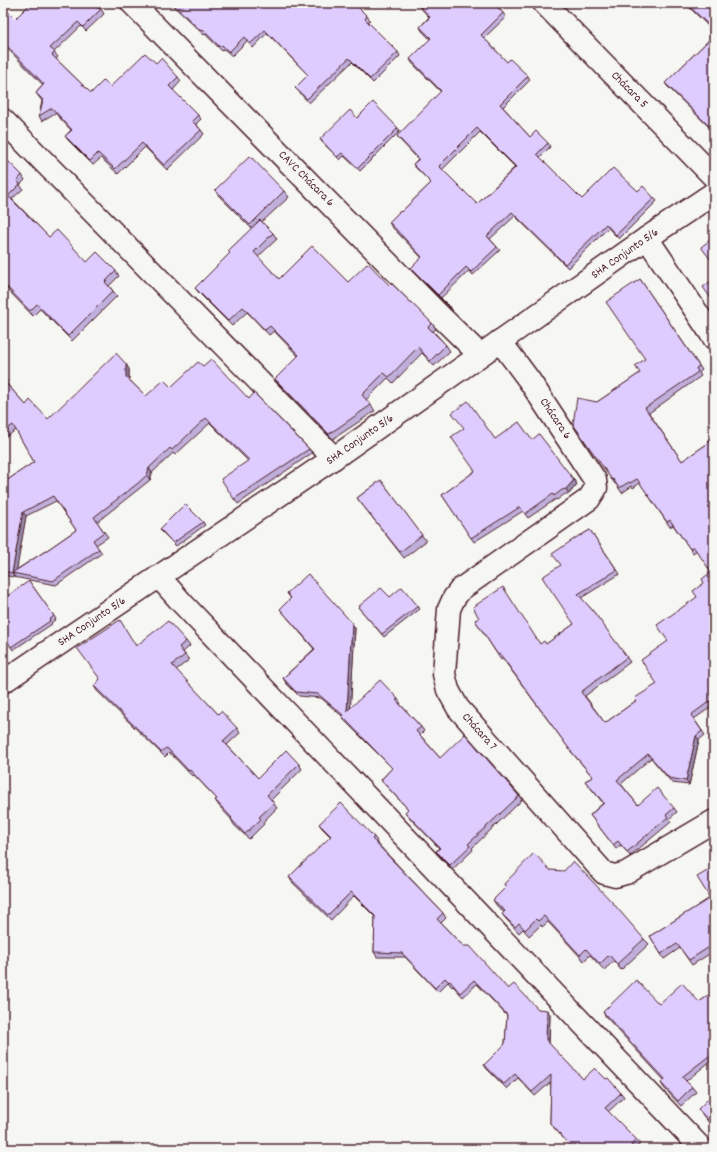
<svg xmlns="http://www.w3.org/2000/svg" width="717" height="1152" viewBox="0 0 717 1152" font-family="Dekko,sans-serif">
  <rect width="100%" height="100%" fill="#f6f6f2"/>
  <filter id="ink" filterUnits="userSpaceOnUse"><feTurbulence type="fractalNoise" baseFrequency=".025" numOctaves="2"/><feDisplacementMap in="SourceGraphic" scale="8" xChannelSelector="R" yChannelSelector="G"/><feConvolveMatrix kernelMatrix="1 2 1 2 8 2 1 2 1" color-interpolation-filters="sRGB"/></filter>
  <g filter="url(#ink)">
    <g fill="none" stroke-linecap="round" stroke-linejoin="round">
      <!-- street casing -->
      <g stroke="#4a1f2b" stroke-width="25">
        <g id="street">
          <path d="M132 3 437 313 480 355"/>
          <path d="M544 3 714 177"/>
          <path d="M3 120 334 458"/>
          <path d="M647 238 714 338"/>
          <path d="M500 341 529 380 595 480 596 488 589 499 461 589 454 598 449 609 444 674 448 690 458 708 604 873 615 876 626 873 714 821"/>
          <path d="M159 577 183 604 702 1149"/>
        </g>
      </g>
      <!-- secondary casing -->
      <g stroke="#4a1f2b" stroke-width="25">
        <path id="secondary" d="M3 682 334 458 647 238 714 193"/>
      </g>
      <!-- street -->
      <use href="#street" stroke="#f6f6f2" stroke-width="22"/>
      <!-- secondary -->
      <use href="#secondary" stroke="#f6f6f2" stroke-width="22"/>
    </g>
    <!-- wall -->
    <g fill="#c0afda" stroke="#4a1f2b" fill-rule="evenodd">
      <path d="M170 3H226L229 6 276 5 367 16 370 20 368 22 398 52 400 56 373 83 352 62 309 103 298 91 295 88 308 75 267 33 253 48 247 41 232 56 224 49 222 51 205 34 204 35Z"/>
      <path d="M416 3H494L503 13 506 17 484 38 507 62 528 76 530 80 503 107 530 137 548 143 550 147 540 157 582 199 638 191 654 198 657 201 619 239 608 228 568 268 515 216 490 239 497 247 500 250 473 275 469 271 441 298 451 308 453 311 414 272 411 268 422 258 391 226 389 222 401 212 431 183 416 168 413 164 418 159 399 139 397 136 441 92 412 63 410 59 430 39 422 31 420 27 429 17ZM480 132 515 167 477 204 442 170Z"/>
      <path d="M685 3H714V32Z"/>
      <path d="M3 7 15 19 101 9 104 14 86 31 81 26 54 52 58 57 56 59 91 93 110 87 156 63 178 77 181 81 173 90 198 115 201 119 196 124 201 130 204 134 167 170 145 147 118 174 101 158 93 165 68 140 65 136 71 130 55 113 42 121 39 116 42 101 36 93 43 85 3 44Z"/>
      <path d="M714 35V132L667 86 665 83Z"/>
      <path d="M357 118 398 128 400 131 360 171 344 156 340 160 322 142 320 139Z"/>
      <path d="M3 156 22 175 25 180 20 185 23 189 12 199 49 237 87 262 116 271 119 276 109 286 117 296 72 341 40 309 33 316 8 290 5 285Z"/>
      <path d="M215 190 284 191 289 197 262 222 273 233 277 239 258 257 279 279 348 282 390 286 432 323 436 329 433 331 446 345 450 351 434 366 422 353 393 383 388 378 366 400 371 405 375 411 333 439 279 384 275 379 298 356 274 331 269 335 247 312 232 326 199 293 195 288 230 253 228 251 252 229 219 196Z"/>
      <path d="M640 279 702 370 699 373 701 376 649 413 682 461 710 442 714 436V705L694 719 705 735 699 740 689 785 672 783 651 758 621 784 638 805 674 808 677 812 669 819 671 822 630 856 621 845 616 849 590 815 603 803 585 781 593 777 573 754 503 659 501 660 475 620 540 644H546L574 624 561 566 580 536 590 530 620 574 581 598 593 611 630 662 585 696 605 723 637 700 657 684 668 641 697 597 711 572 697 550 693 553 673 525 670 527 640 483 633 488 632 486 622 493 616 484H615L573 424 597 402 640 373 645 359Z"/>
      <path d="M203 366 249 399 309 449 312 453 238 504 234 499 248 461 210 423 175 455 173 453 152 473 150 480 140 488 97 522 108 537 96 545 102 553 56 585 3 575V483L34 462 16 430 3 439V375L7 381 6 383 26 405 48 419 129 369V380L146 396 171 387ZM56 501 76 530 50 548 16 570 26 516Z"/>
      <path d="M464 429 495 439 532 440 577 484 569 494H565L557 500 556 499 528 518 523 511 474 542 442 495 475 471Z"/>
      <path d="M381 480 426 541 404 558 357 498Z"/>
      <path d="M203 522 205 525 176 546 162 532 160 529Z"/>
      <path d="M29 581 56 619 51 623 52 624 13 650 3 634Z"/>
      <path d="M287 593 355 628 350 708 398 699 401 704H400L421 727 424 731 420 735 440 758 519 796 522 800 472 848 473 850 453 869 439 855 436 851 439 848 408 816 405 812 408 809 384 784 381 780 392 768 345 721 342 716 321 698 299 696 286 683 283 678 314 649 280 609 291 599Z"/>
      <path d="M390 597 418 606 420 609 384 637 358 607Z"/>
      <path d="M186 641 190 646 183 652 189 660 176 670 218 714 237 728 240 733 227 745 258 778 299 764 302 769 271 800 277 808 263 822 264 824 249 839 234 825 231 819 219 806 215 800 217 799 194 775 192 776 172 755 169 753 165 757 97 691 94 686 137 646Z"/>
      <path d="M319 824 374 837 377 841 376 842 443 913 446 918 441 923 459 942 508 989 538 1009 550 1014 549 1044 583 1079H606L621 1093 624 1097 608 1112 637 1140 640 1144 635 1149 569 1144 553 1127 550 1123 551 1082 535 1096 518 1078 507 1089 487 1069 484 1065 505 1044 507 1016 477 984 463 997 453 986 452 987 448 982 438 992 405 957H377L374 952 375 917 354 896 331 920 292 882 289 877 331 837 322 828Z"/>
      <path d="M714 867V951L692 965 680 948 664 959 650 936 710 898Z"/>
      <path d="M550 870 644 939 649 944 621 970 614 961 604 970 590 955 584 961 548 922 542 927 541 925 529 936 523 929 519 933 506 919 502 914 504 912 497 906 493 900 506 887 504 884Z"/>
      <path d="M714 992V1063L712 1060 686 1081 692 1087 696 1092 681 1106 664 1088 661 1083 664 1080 606 1017 603 1012 659 1004 699 1002Z"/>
      <path d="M714 1093V1122L711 1125 701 1113 698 1109Z"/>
    </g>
    <!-- shaded-wall -->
    <g fill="#9c8fb2" stroke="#4a1f2b">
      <path d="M126 364 129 369V381L126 377Z"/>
      <path d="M149 468 152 473 150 480 147 475Z"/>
      <path d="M574 480 577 484 569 494 566 489Z"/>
      <path d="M23 512 26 516 16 574 12 573 15 578 12 573Z"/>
      <path d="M352 623 355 628 350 715 347 711Z"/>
      <path d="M696 736 699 740 689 785 686 781Z"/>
      <path d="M547 1010 550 1014 549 1045 546 1040Z"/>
    </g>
    <!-- building -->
    <g fill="#dfccfe" stroke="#4a1f2b" fill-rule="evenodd">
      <path d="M31 3H82L101 9 83 27 78 22 50 48 55 52 52 55 91 93 104 80 110 87 145 53 156 63 161 58 178 77 169 86 198 115 192 121 201 130 164 165 142 143 115 169 98 153 90 161 65 136 72 130 52 108 39 116 43 100 36 93 44 84 3 42V7L15 19Z"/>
      <path d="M172 3H226L229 6 232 3H274L276 5 278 3H354L367 16 365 19 398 52 370 79 349 58 307 99 295 88 308 75 265 30 250 44 244 37 229 52 222 45 220 47 203 30 201 31Z"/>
      <path d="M417 3H494L503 13 481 35 507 62 510 59 528 76 500 104 530 137 536 131 548 143 537 154 582 199 613 168 638 191 643 186 654 198 616 235 606 224 565 264 512 212 487 236 497 247 471 272 466 267 438 295 451 308 411 268 422 257 389 222 400 211 401 212 431 183 413 164 419 159 397 136 441 91 410 59 431 38 420 27 430 17ZM477 128 516 167 477 204 439 166Z"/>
      <path d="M686 3H714V30Z"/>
      <path d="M714 35V131L665 83Z"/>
      <path d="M373 102 398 128 358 168 342 153 337 157 320 139 350 110 357 118Z"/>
      <path d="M3 156 22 175 17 181 20 184 8 196 49 237 57 230 87 262 97 252 116 271 105 282 113 291 68 336 37 304 30 311 5 285 3 280Z"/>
      <path d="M250 156 284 191 250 225 215 190Z"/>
      <path d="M260 220 273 233 254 252 279 279 312 246 348 282 368 263 390 286 392 284 432 323 428 327 446 345 430 361 418 347 389 377 384 373 362 395 371 405 329 434 275 379 299 355 270 326 265 330 243 307 228 321 195 288 230 253 228 251Z"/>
      <path d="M714 237V264L701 247Z"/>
      <path d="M640 279 699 366 696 368 698 372 645 408 682 461 710 442 708 440 714 436V698L691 715 702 731 696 736 686 781 669 778 648 754 617 780 638 805 657 788 674 808 666 815 668 817 627 852 618 841 613 845 590 815 604 803 585 781 593 777 570 750 500 654 498 655 475 620 479 618 473 607 503 587 540 644 544 641 546 644 574 624 542 577 561 565 552 554 580 535V536L590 530 617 570 578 594 593 611 627 657 581 692 605 723 637 700 635 698 657 684 641 660 668 641 657 625 697 597 693 591 704 583 702 579 711 572 693 546 690 549 670 520 667 522 637 479 630 483 629 482 619 488 613 479 612 480 573 424 577 398 597 402 640 373 635 366 645 359 606 302Z"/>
      <path d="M714 279V303L703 287Z"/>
      <path d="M116 353 126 364V377L146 396 164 380 171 387 198 362 203 366 211 359 249 399 254 393 309 449 234 499 221 479 249 460 206 418 172 450 170 448 149 468 147 475 137 484 94 517 104 532 93 540 99 549 53 581 12 573 50 548 76 530 53 496 23 512 12 573 3 571V483L34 462 13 425 3 432V380L26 405 30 400 48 419Z"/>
      <path d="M468 401 495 439 519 422 532 440 539 434 574 480 566 489 562 490 554 496 553 494 525 514 520 507 471 538 442 495 475 471 451 437 464 428 452 413Z"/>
      <path d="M381 480 422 535 400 552 357 498Z"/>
      <path d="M185 504 203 522 173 543 160 529Z"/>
      <path d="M308 574 352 623 347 711 380 680 398 699 396 700 421 727 416 731 440 758 465 734 519 796 468 844 470 846 450 865 436 851 440 848 405 812 408 809 381 780 392 768 342 716 343 715 318 694 296 692 283 678 315 649 280 609 291 598 287 593Z"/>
      <path d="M29 581 54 616 49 620 50 621 11 647 3 634V599Z"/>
      <path d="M402 587 418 606 382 634 358 607 381 588 390 597Z"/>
      <path d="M120 620 136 646 168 621 186 641 179 647 185 655 172 665 218 714 221 711 237 728 223 741 258 778 286 750 299 764 267 795 274 803 259 817 261 819 245 834 231 819 232 818 215 800 217 799 190 770 189 771 168 749 166 748 161 752 94 686 100 679 77 648Z"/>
      <path d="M341 803 374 837 372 839 443 913 437 919 459 942 464 946H470L508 989 514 984 538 1009 547 1010 546 1040 583 1079 595 1068 606 1079 608 1078 621 1093 605 1108 637 1140 631 1145 634 1149H568L569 1144 550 1123 551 1075 532 1092 515 1074 504 1084 484 1065 505 1044 507 1015 474 980 460 993 450 981 449 982 445 978 435 988 402 953 374 952 375 916 351 892 328 915 289 877 331 836 319 824Z"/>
      <path d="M534 853 550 870 564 871 573 861 612 902 644 939 617 964 609 955 600 964 586 949 580 955 544 916 538 921 536 919 525 930 519 923 515 927 502 914 505 911 493 900 506 887 504 884Z"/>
      <path d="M714 867V944L689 960 677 944 661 954 650 936 710 898 697 877Z"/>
      <path d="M636 980 659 1004 682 983 699 1002 714 992V1062L709 1056 682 1077 692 1087 678 1101 661 1083 665 1079 603 1012Z"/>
      <path d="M714 1093V1115L708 1120 698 1109Z"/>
    </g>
  </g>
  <g text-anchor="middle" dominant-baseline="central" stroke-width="3.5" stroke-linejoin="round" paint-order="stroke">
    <!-- street labels -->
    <g font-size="12" fill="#4a1f2b" stroke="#f6f6f2">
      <text transform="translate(629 90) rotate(45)">Chácara 5</text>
      <text transform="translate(306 179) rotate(45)">CAVC Chácara 6</text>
      <text transform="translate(625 254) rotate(-35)">SHA Conjunto 5/6</text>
      <text transform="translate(555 419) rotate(56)">Chácara 6</text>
      <text transform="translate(360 440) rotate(-35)">SHA Conjunto 5/6</text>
      <text transform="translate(92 622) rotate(-34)">SHA Conjunto 5/6</text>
      <text transform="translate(479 732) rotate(48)">Chácara 7</text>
    </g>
  </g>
  <!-- margin -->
  <rect width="717" height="1152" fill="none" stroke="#f6f6f2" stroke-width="16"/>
  <rect x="8" y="8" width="701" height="1136" fill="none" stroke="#4a1f2b" stroke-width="1.5" filter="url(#ink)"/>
</svg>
